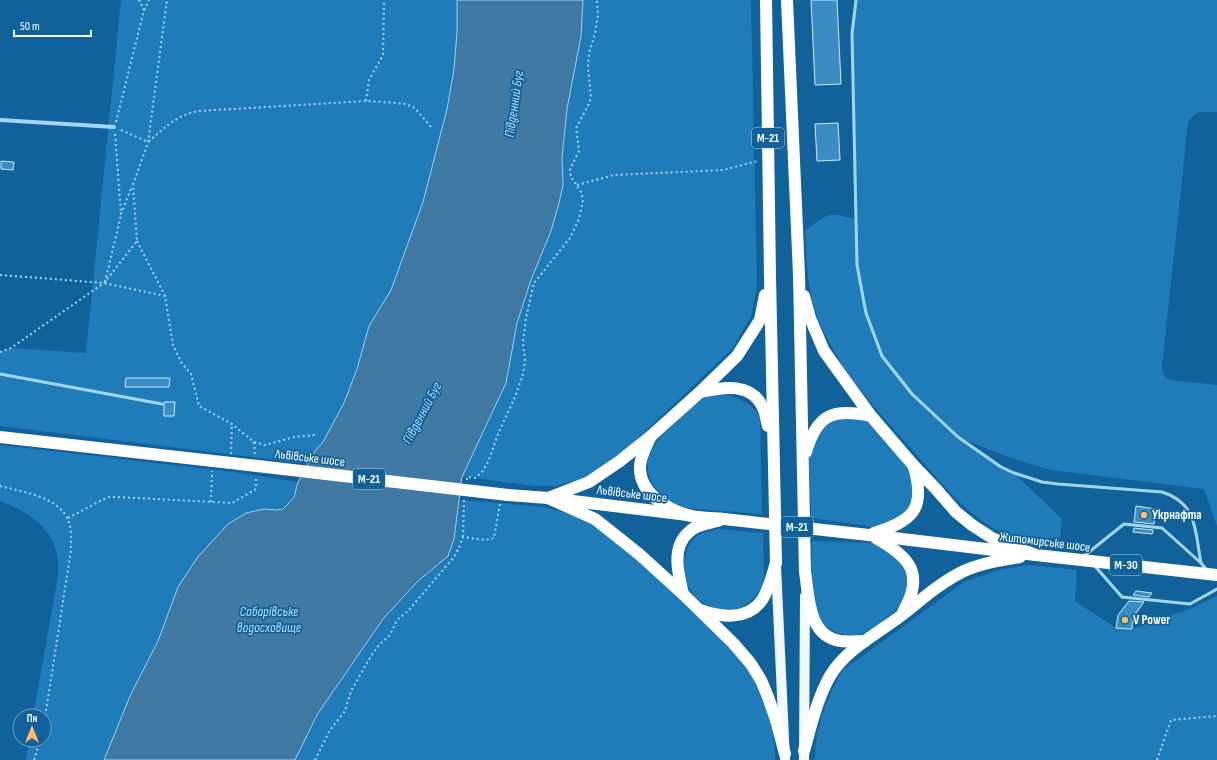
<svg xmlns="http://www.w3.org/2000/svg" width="1217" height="760" viewBox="0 0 1217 760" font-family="'Sofia Sans Condensed',sans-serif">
  <rect width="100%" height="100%" fill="#11629b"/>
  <!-- green -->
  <g fill="#207cb9">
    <path d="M121 0H457V32L454 69 447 109 423 202 391 290 369 326 357 369 344 403 331 430 323 442 315 451 308 464 0 426V352L11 348 86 353Z"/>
    <path d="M583 0H751L757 286 751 316 732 349 618 457 587 477 556 486H534L475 478 462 477 506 383 517 323 531 280 551 231 559 203 563 185 562 158 567 109 581 36Z"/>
    <path d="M856 0H1217V112C1204 112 1194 109 1188 123L1162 367C1163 374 1164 377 1170 380L1217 385V526L1204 489 1051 470 1008 457 960 438 1014 473 1062 519 1060 539C1039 538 1014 540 995 529 964 512 937 478 914 452 880 413 842 374 821 326 807 296 807 264 805 231 828 213 827 212 855 219L852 34Z"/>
    <path d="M719 394C735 396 751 402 760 416L762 514C745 513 727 511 710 510 698 509 684 509 674 504 655 494 641 472 651 451 656 440 666 432 675 423 691 407 696 397 719 394Z"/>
    <path d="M843 415 869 420 906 464 912 474 915 487 909 510 902 518 875 527 811 518 809 460 810 451 820 427Z"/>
    <path d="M0 445 233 472 298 482C285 524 277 502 247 513 240 515 234 521 228 524L158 641 130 696 104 760H26L29 740H44V716H33L58 576C62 535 35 514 0 501Z"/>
    <path d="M460 500 545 507 569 514 594 525 621 545 705 621 747 667 756 683 763 699 773 729 775 760H295L317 715 383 619 417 582 448 556 454 539Z"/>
    <path d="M717 529 763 533C763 543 765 577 763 585 760 593 752 600 745 605 737 610 731 610 722 609 696 606 678 583 685 557 687 549 690 541 697 536 703 532 710 531 717 529Z"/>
    <path d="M812 541 873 543C883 546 896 555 901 565 905 571 909 580 907 588 906 594 903 602 898 607 890 617 868 633 856 635 846 636 838 634 830 629 825 626 819 622 817 616 809 599 812 560 812 541Z"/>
    <path d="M1029 565 1077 570 1075 601 1116 628 1132 629 1190 609 1217 596V760H815C815 728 826 699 842 671L964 582 998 570Z"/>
  </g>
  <!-- water -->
  <path fill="#4079a1" stroke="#97d2f8" d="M457 0H583L581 36 567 109 562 158 563 185 559 203 551 231 531 280 517 323 506 383 462 477 454 539 448 556 417 582 383 619 317 715 295 760H104L130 696 158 641 178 587 197 558 228 524 246 513 264 509 277 510 283 509 287 505 294 497 298 482 315 451 323 442 344 403 357 369 369 326 391 290 423 202 447 109 454 69 457 32Z"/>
  <!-- building -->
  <g fill="#3a8cc3" stroke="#ceebfe">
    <path d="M811 0H837L841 84 815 85Z"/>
    <path d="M838 123 840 160 817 161 815 124Z"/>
    <path d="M1 161 14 162 13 170 1 169Z"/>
    <path d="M126 378H170L169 387H125Z"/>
    <path d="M164 402H175L174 416H164Z"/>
    <path d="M1136 506 1156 509 1154 524 1134 522Z"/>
    <path d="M1134 528 1153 530 1152 534 1133 532Z"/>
    <path d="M1136 591 1152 593 1149 597 1133 595Z"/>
    <path d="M1129 601 1144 602 1133 617 1132 629 1116 628 1118 615Z"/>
  </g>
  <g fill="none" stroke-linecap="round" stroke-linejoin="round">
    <!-- path -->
    <g stroke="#a5d5f4" stroke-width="2" stroke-dasharray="2 3" stroke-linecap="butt">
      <path d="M144 10 149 0"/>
      <path d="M366 101 369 80 383 55 384 0"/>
      <path d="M116 122 144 10 139 0"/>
      <path d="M121 130 148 142C166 127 176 115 199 111L366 101 397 103 406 104 415 108 431 127"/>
      <path d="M115 134 121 214 132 186"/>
      <path d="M577 185 614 175 723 170 758 161"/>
      <path d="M137 241 165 296 173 345 181 362 191 374 199 406 232 424 254 442 265 445 294 437 315 435"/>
      <path d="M0 275 104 283 165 296"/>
      <path d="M105 282 121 215"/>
      <path d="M0 352 11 348 104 283 137 241 133 185 148 142 167 0"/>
      <path d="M254 442 255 455"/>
      <path d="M231 454 232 424"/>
      <path d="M467 480V477L475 478 483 471 489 460 498 434 515 397 523 374 525 360 523 343 526 318 534 283 570 238 579 219 583 200 581 192 571 177 570 169 579 151 576 128 589 104 591 97 588 67 589 53 595 34 598 15 597 0"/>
      <path d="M0 486C22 492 58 496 68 520 72 529 71 540 71 550L44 724"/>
      <path d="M211 502 212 471"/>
      <path d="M68 518 102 500 109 497H117L232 503 256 489V477"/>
      <path d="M463 537 464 500"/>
      <path d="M34 760 40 740"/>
      <path d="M315 760 330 730 345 711 351 691 371 656 379 645 390 635 397 620 408 611 454 557 459 548 463 537 485 540 494 538 500 504"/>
      <path d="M1157 760 1171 720 1217 716"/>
    </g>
    <!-- lane -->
    <g stroke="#a5d5f4" stroke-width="3">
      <path d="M856 0 852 34 857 265 866 313 882 356 912 394 958 437 1001 467 1014 473 1042 482 1058 484 1162 492C1198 503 1195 532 1201 563L1206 569"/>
      <path d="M0 374 162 404"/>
      <path d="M1084 556 1124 524 1162 528 1201 563"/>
      <path d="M1094 565 1122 597 1190 604 1217 589"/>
    </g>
    <!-- street -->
    <path stroke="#a5d5f4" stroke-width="4" d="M0 120 114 127"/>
    <!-- primary -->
    <g stroke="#f2f9ff" stroke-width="10">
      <path d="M776 566 785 760"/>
      <path d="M804 760 805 596"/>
    </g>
    <!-- highway -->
    <g stroke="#fff" stroke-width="12">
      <path d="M787 0 799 275 805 572C809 597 808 636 840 641 848 642 857 641 865 641"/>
      <path d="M804 296 810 318 824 351 871 416 914 466 936 489 956 512 972 525 992 538 1036 555"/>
      <path d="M701 392C723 387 752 382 763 408 766 413 766 420 768 426"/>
      <path d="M0 437 231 463"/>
      <path d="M650 438C646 447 640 457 640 467 639 492 666 509 687 515 698 518 712 518 724 519"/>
      <path d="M806 452C817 414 833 408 871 416"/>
      <path d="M508 495 548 498 688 515"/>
      <path d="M548 498 595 519 639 554 683 594 734 644 751 664 761 680 768 697 776 720 785 754"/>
      <path d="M548 498 589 482 620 461 651 436 700 392 737 356 760 320 765 295"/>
      <path d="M874 533C913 521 926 509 914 467"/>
      <path d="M869 535 1036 555 1217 575"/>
      <path d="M876 538C910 557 925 574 903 612"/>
      <path d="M683 594C678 574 671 547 689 532 696 525 709 523 718 521"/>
      <path d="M700 610C720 617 747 621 762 600 769 590 772 575 776 563L770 276 766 0"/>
      <path d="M804 751C811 726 817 699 830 676 846 649 877 634 902 615 921 600 941 582 964 571 982 563 1001 560 1020 557"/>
    </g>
    <!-- highway-bridge -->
    <g stroke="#fff" stroke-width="12">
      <path d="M231 463 508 495"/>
      <path d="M724 519 869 535"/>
    </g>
  </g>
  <!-- markers -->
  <g fill="#ffbd68" stroke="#11629b" stroke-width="1.5">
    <circle cx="1144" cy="515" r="4"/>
    <circle cx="1125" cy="620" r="4"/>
  </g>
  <g text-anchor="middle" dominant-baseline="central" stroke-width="3.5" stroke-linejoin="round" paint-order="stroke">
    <!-- shield labels -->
    <g fill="#11629b" stroke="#b8d0e1" stroke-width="1">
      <rect x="752" y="128" width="32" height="20" rx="3"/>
      <rect x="353" y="469" width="32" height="20" rx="3"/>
      <rect x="781" y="517" width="32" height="20" rx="3"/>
      <rect x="1110" y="555" width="32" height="20" rx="3"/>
    </g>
    <g font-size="12" font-weight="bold" fill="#fff">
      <text x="768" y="138">М-21</text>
      <text x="369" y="479">М-21</text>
      <text x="797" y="527">М-21</text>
      <text x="1126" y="565">М-30</text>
    </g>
    <!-- street labels -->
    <g font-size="13" fill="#fff" stroke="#11629b">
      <text transform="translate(310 458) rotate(7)">Львівське шосе</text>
      <text transform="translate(632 494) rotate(7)">Львівське шосе</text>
      <text transform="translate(1045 542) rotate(7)">Житомирське шосе</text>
    </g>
    <!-- poi labels -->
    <g font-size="13" font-weight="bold" fill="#fff" stroke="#11629b" text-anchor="start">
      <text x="1152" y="515">Укрнафта</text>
      <text x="1133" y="620">V Power</text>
    </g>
    <!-- water labels -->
    <g font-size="14" font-style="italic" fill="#b2defb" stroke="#11629b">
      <text transform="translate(514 104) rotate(-82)">Південний Буг</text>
      <text transform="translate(422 413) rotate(-62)">Південний Буг</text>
      <text x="269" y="611">Сабарівське<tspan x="269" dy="16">водосховище</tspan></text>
    </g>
  </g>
  <!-- north arrow -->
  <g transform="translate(32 728)"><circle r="19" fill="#11629b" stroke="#70a1c3"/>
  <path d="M0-3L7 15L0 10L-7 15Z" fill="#ffbd68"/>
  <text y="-6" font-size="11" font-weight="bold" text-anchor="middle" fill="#ffffff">Пн</text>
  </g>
  <!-- scale -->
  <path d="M14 30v6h77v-6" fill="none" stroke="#ffffff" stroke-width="2"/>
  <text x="20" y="30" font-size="12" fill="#ffffff" stroke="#11629b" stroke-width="3" paint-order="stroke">50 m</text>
</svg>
